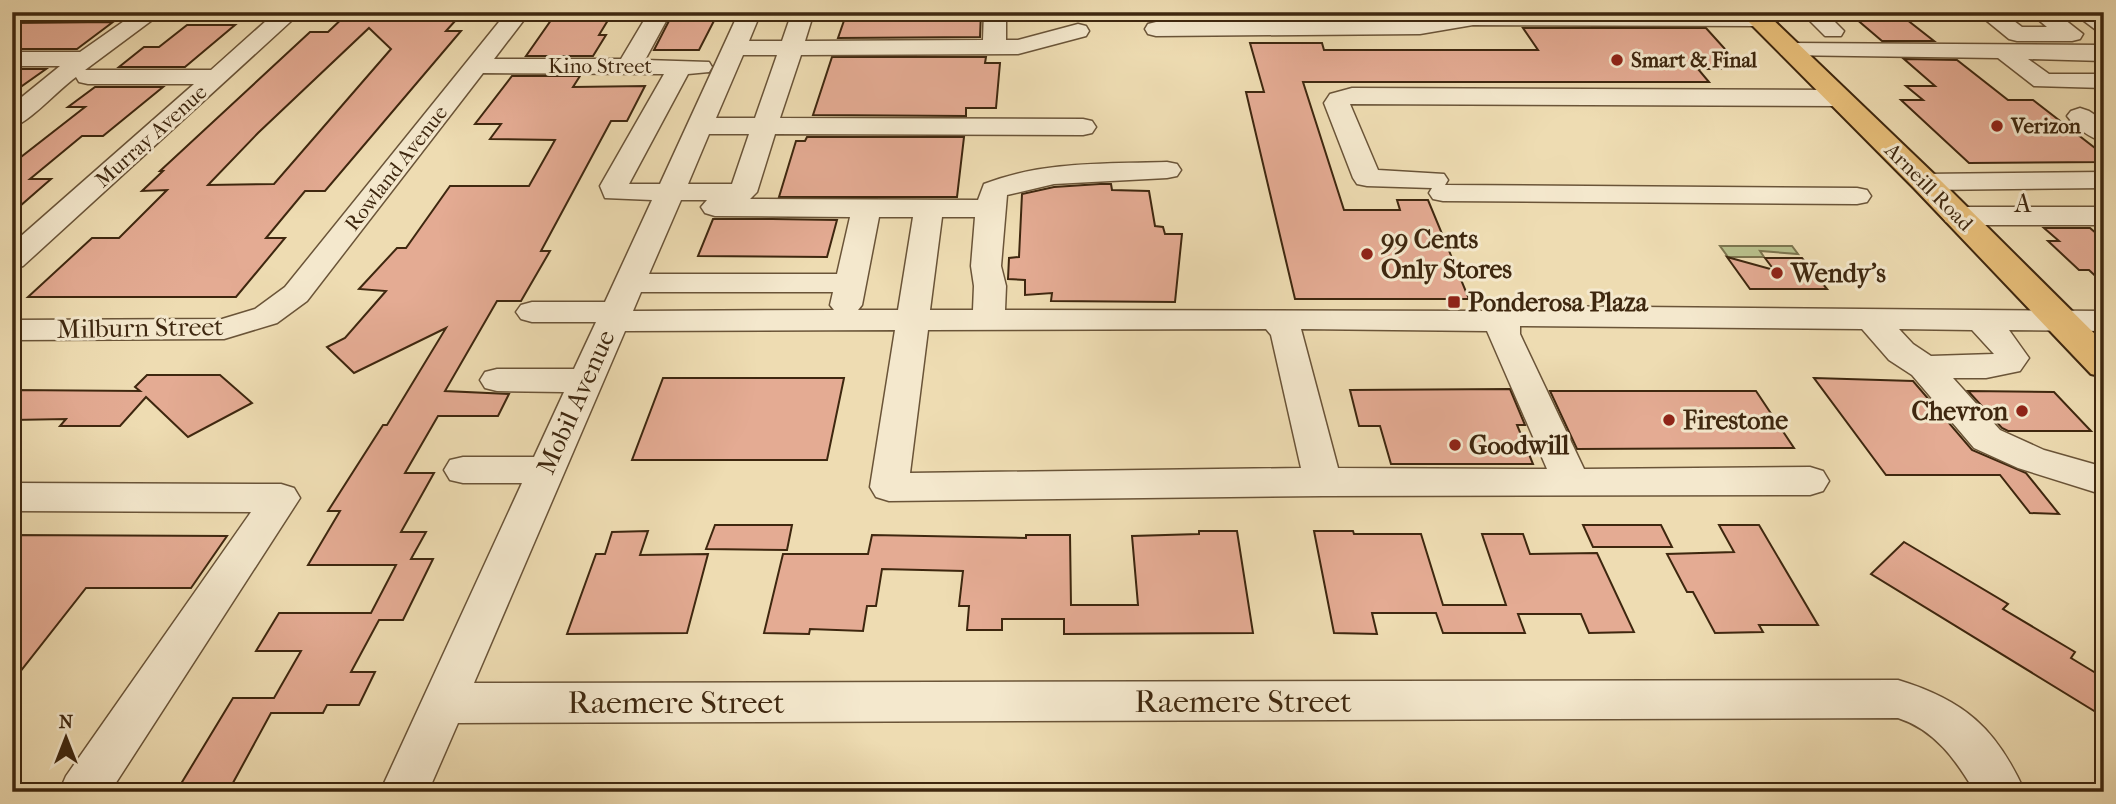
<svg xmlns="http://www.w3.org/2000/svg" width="2116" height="804" viewBox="0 0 2116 804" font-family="'IM FELL French Canon',serif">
  <rect width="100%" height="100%" fill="#eedcb2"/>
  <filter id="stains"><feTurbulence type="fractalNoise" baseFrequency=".00286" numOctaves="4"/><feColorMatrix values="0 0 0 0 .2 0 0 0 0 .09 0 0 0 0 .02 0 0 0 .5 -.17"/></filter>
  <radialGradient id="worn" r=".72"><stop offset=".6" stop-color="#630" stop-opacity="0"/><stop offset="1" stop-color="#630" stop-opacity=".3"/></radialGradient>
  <!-- green -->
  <path fill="#b9c08c" stroke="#7c744e" stroke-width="2" d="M1720 246H1792L1798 254 1760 251 1764 257H1728Z"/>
  <!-- building -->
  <g fill="#e4ab93" stroke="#3e270f" stroke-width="2" fill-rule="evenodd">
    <path d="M349 12H456L450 20H456L446 31H461L325 191H305L266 238H285L236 297H28L92 238H119L167 190 142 191 163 171H160L310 32H328ZM369 28 391 49 274 184 208 185 258 133Z"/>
    <path d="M577 12H613L599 35H606L593 56H526L554 16H575Z"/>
    <path d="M847 12H981L980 37 838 38Z"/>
    <path d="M1848 12H1897L1934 41H1882Z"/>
    <path d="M672 15H717L699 50H654Z"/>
    <path d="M113 22 77 49H12V23Z"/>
    <path d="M187 25H235L185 67H119L144 47H159Z"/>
    <path d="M1523 28H1706L1743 69H1698L1709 82H1303L1344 210H1400L1397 200H1428L1469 299H1295L1246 92H1264L1250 43H1322L1324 50H1538Z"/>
    <path d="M832 57H986L985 63H1000L996 108H966V116L813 115Z"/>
    <path d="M1904 59 1957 60 2008 100H2033L2104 155V162L1969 163 1901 100H1923L1906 86H1935Z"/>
    <path d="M12 69H46L12 93Z"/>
    <path d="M512 76H580L573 87 645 86 627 121H611L541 251H550L521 301H497L445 391 509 394 498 416H438L405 473H434L401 532H426L411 559H433L403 620H379L351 672H375L359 705H327L323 713H271L228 792H176L233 698H274L301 651H256L279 613H371L396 565H308L340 511H328L383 425H387L446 328 354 373 327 347 345 338 386 291 359 289 397 248H406L450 186H529L555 140 490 139 501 124H475Z"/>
    <path d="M95 87H163L103 136H82L30 179H51L12 213V164L85 107H68Z"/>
    <path d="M807 137H964L957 197H779L796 141H805Z"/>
    <path d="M1100 184H1111L1112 190 1149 191 1155 226 1163 227 1165 234H1182L1175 302 1051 301 1052 293 1025 295V280L1008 279 1009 258 1019 257 1022 194 1054 187Z"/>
    <path d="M713 219H772L837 220 827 257 698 256Z"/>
    <path d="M2044 228H2090L2104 240V284L2089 270H2079L2048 241H2059Z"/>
    <path d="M1727 257 1774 270 1765 258H1802L1827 289H1750Z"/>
    <path d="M147 375H220L252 403 188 437 146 397 120 426H60L66 419 12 420V390L140 391 135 387Z"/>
    <path d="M663 378H844L827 460H632Z"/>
    <path d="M1814 378 1913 381 1972 450 2026 473 2059 514 2030 513 2000 475H1886Z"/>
    <path d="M1510 389 1525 425H1517L1533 464H1391L1380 426H1359L1350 390Z"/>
    <path d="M1550 391H1756L1794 448 1577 449Z"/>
    <path d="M1968 391 2054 392 2091 431H2008L2002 428Z"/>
    <path d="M715 525H792L787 550 706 549Z"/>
    <path d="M1583 525H1661L1672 547H1593Z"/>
    <path d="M1719 525H1759L1818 625H1759L1763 632 1715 633 1693 592H1687L1667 554 1734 552Z"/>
    <path d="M648 531 640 555 708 554 687 633 567 634 596 554H605L612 532Z"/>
    <path d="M1199 531H1237L1253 633 1064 634V619H1002V630H967L969 606H959L963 571 882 569 876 606H867L863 631 810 629 809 634 764 633 783 554H868L872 535 1026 538V535H1070L1071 605H1138L1132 536 1199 534Z"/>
    <path d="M1314 531H1353L1354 534H1421L1443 605H1506L1482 534H1523L1530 554 1597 553 1634 632 1589 633 1581 614H1518L1525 633H1443L1436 613H1372L1377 634 1334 633Z"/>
    <path d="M12 535 227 536 191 588H86L12 682Z"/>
    <path d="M1904 542 2008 604 2003 609 2075 652 2071 658 2104 678V717L1871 574Z"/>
  </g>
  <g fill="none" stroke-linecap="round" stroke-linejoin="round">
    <!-- minor casing -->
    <g stroke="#6a5438" stroke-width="3">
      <g id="minor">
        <path d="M137 12H163L85 70H211L276 12H301L23 266 12 269V244L194 84H88L79 82 76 77C59 89 29 123 12 127V105L60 66H12V52H80Z"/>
        <path d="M507 12H530L494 59H621L649 12H671L645 60 709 62 712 67 709 72 688 74 629 184H660L739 12H761L749 41H782L792 12H814L805 41 983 40 984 12H1006V40H1018L1078 24 1086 26 1089 31 1086 36 1018 54 801 55 780 118 1083 119 1092 121 1096 127 1092 133 1083 135 775 134 757 192 750 199 978 200 984 184C1043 161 1105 164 1167 162L1177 164 1181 170 1177 176 1167 178 1054 184 1007 195 1001 266 1006 286 1005 310 1500 311 1517 306 2104 311V331L2009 330 2029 358 2020 371 1986 378H1953L2000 430 2044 450 2104 467V495L2018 468 1974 448 1912 375 1889 360 1862 329 1520 326V334L1584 469 1810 467 1823 471 1829 481 1823 491 1810 495 1323 496 889 501 876 497 870 487 895 330 625 331 474 683 1898 680C1964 700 1996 728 2025 792H1975C1956 760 1935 730 1898 718L458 723 428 792H380L522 483H463L450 480 444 470 450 460 463 457H534L564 392 497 391 485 388 480 380 485 372 497 369H574L596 322H532L521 319 516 312 521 305 532 302H605L652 200 605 198 600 186 664 74 483 73 307 301 277 323 224 339 12 340V320L222 319 255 309 285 287ZM743 55H777L755 118H716ZM709 134H749L732 184H688ZM681 200H707L701 207 705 213 715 216 850 217 837 274H649ZM879 217H913L898 310H858L862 305ZM942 217H975L971 266 974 286 973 310H930ZM641 292H833L830 305 834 310 633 311ZM1266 329 1271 335 1301 468 910 473 928 330ZM1301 329 1487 331 1547 469 1338 468ZM1899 329 1972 330 1994 354 1931 356 1913 344Z"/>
        <path d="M1467 12H1759L1767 14 1770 19 1767 24 1759 26 1473 25 1420 34 1156 36 1148 34 1145 29 1148 24 1156 22 1420 20Z"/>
        <path d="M1801 12H1825L1844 31 1841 36H1825Z"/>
        <path d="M1976 12H2002L2022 27H2047L2029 12H2055L2083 34 2080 39 2072 41H2017L2009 39Z"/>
        <path d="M2072 12H2099L2104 15V32L2096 30Z"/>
        <path d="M1790 43 2100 45 2104 46V61L2028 59 2049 74H2104V88L2034 86 1998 58 1782 55 1778 50 1782 45Z"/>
        <path d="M1352 88 1839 90 1848 93 1852 98 1848 103 1839 106 1350 104 1378 170 1444 174 1448 180 1445 185 1857 188 1867 190 1871 196 1867 202 1857 204 1443 201 1433 199 1429 193 1432 188 1367 186 1357 184 1353 178 1324 103 1330 94Z"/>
        <path d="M2080 108 2089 111 2104 121V142C2090 138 2075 127 2067 116L2071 111Z"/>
        <path d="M2104 172V188L1925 190 1915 188 1911 182 1915 176 1925 174Z"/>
        <path d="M1956 207H2104V225H1956L1946 222 1942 216 1946 210Z"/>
        <path d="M12 483 281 484 294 488 300 498 110 792H59L66 776 251 512 12 511Z"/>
      </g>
    </g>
    <!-- major casing -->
    <g stroke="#3e270f" stroke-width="4">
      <path id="major" d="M1739 12H1765L1936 176 2104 343V377L2091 374 1914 188Z"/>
    </g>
    <!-- minor -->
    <use href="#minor" fill="#f4e8cd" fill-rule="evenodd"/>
    <!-- major -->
    <use href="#major" fill="#e7be79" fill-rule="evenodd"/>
  </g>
  <!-- markers -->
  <g fill="#8f2418" stroke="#f4e8cd" stroke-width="2.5">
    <circle cx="1617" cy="60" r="7"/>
    <circle cx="1997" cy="126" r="7"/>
    <circle cx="1367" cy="254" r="7"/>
    <circle cx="1777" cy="273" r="7"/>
    <rect x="1447" y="295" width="14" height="14" rx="3.5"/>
    <circle cx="2022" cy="411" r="7"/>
    <circle cx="1669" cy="420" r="7"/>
    <circle cx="1455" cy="445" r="7"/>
  </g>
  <g text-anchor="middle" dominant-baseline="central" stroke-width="6" stroke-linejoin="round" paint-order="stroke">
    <!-- far-poi labels -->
    <g font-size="21" font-weight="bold" fill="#3e270f" stroke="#f4e8cd" text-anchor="start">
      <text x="1631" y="60">Smart &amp; Final</text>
      <text x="2011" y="126">Verizon</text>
    </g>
    <!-- far-street labels -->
    <g font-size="21" fill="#3e270f" stroke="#f4e8cd">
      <text x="600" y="66">Kino Street</text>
      <text transform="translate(151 136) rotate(-42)">Murray Avenue</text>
      <text transform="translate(396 168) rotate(-52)">Rowland Avenue</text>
      <text transform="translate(1929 187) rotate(45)">Arneill Road</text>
    </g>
    <!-- street labels -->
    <g font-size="26" fill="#3e270f" stroke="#f4e8cd">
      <text x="2023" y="203">A</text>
      <text transform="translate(140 328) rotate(-1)">Milburn Street</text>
      <text transform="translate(576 402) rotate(-66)">Mobil Avenue</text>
    </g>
    <!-- poi labels -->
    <g font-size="26" font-weight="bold" fill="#3e270f" stroke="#f4e8cd" text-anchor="start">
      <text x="1381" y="239">99 Cents<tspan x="1381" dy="30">Only Stores</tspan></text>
      <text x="1791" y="273">Wendy's</text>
      <text x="1468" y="302">Ponderosa Plaza</text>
      <text x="2008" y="411" text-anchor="end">Chevron</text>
      <text x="1683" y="420">Firestone</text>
      <text x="1469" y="445">Goodwill</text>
    </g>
    <!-- near-street labels -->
    <g font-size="32" fill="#3e270f" stroke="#f4e8cd">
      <text x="1243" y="701">Raemere Street</text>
      <text x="676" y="702">Raemere Street</text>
    </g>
  </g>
  <!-- margin -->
  <rect width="2116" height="804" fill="none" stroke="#eedcb2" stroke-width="42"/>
  <rect x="14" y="14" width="2088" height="776" fill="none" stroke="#3e270f" stroke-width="3.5"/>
  <rect x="21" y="21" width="2074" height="762" fill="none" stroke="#3e270f" stroke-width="2"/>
  <!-- north arrow -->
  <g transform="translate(66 738)" stroke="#f4e8cd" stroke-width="5" paint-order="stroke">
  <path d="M0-5L12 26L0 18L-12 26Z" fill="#3e270f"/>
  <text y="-10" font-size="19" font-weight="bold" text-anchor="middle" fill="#3e270f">N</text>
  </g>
  <rect width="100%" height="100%" filter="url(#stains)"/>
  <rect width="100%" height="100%" fill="url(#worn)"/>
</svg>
